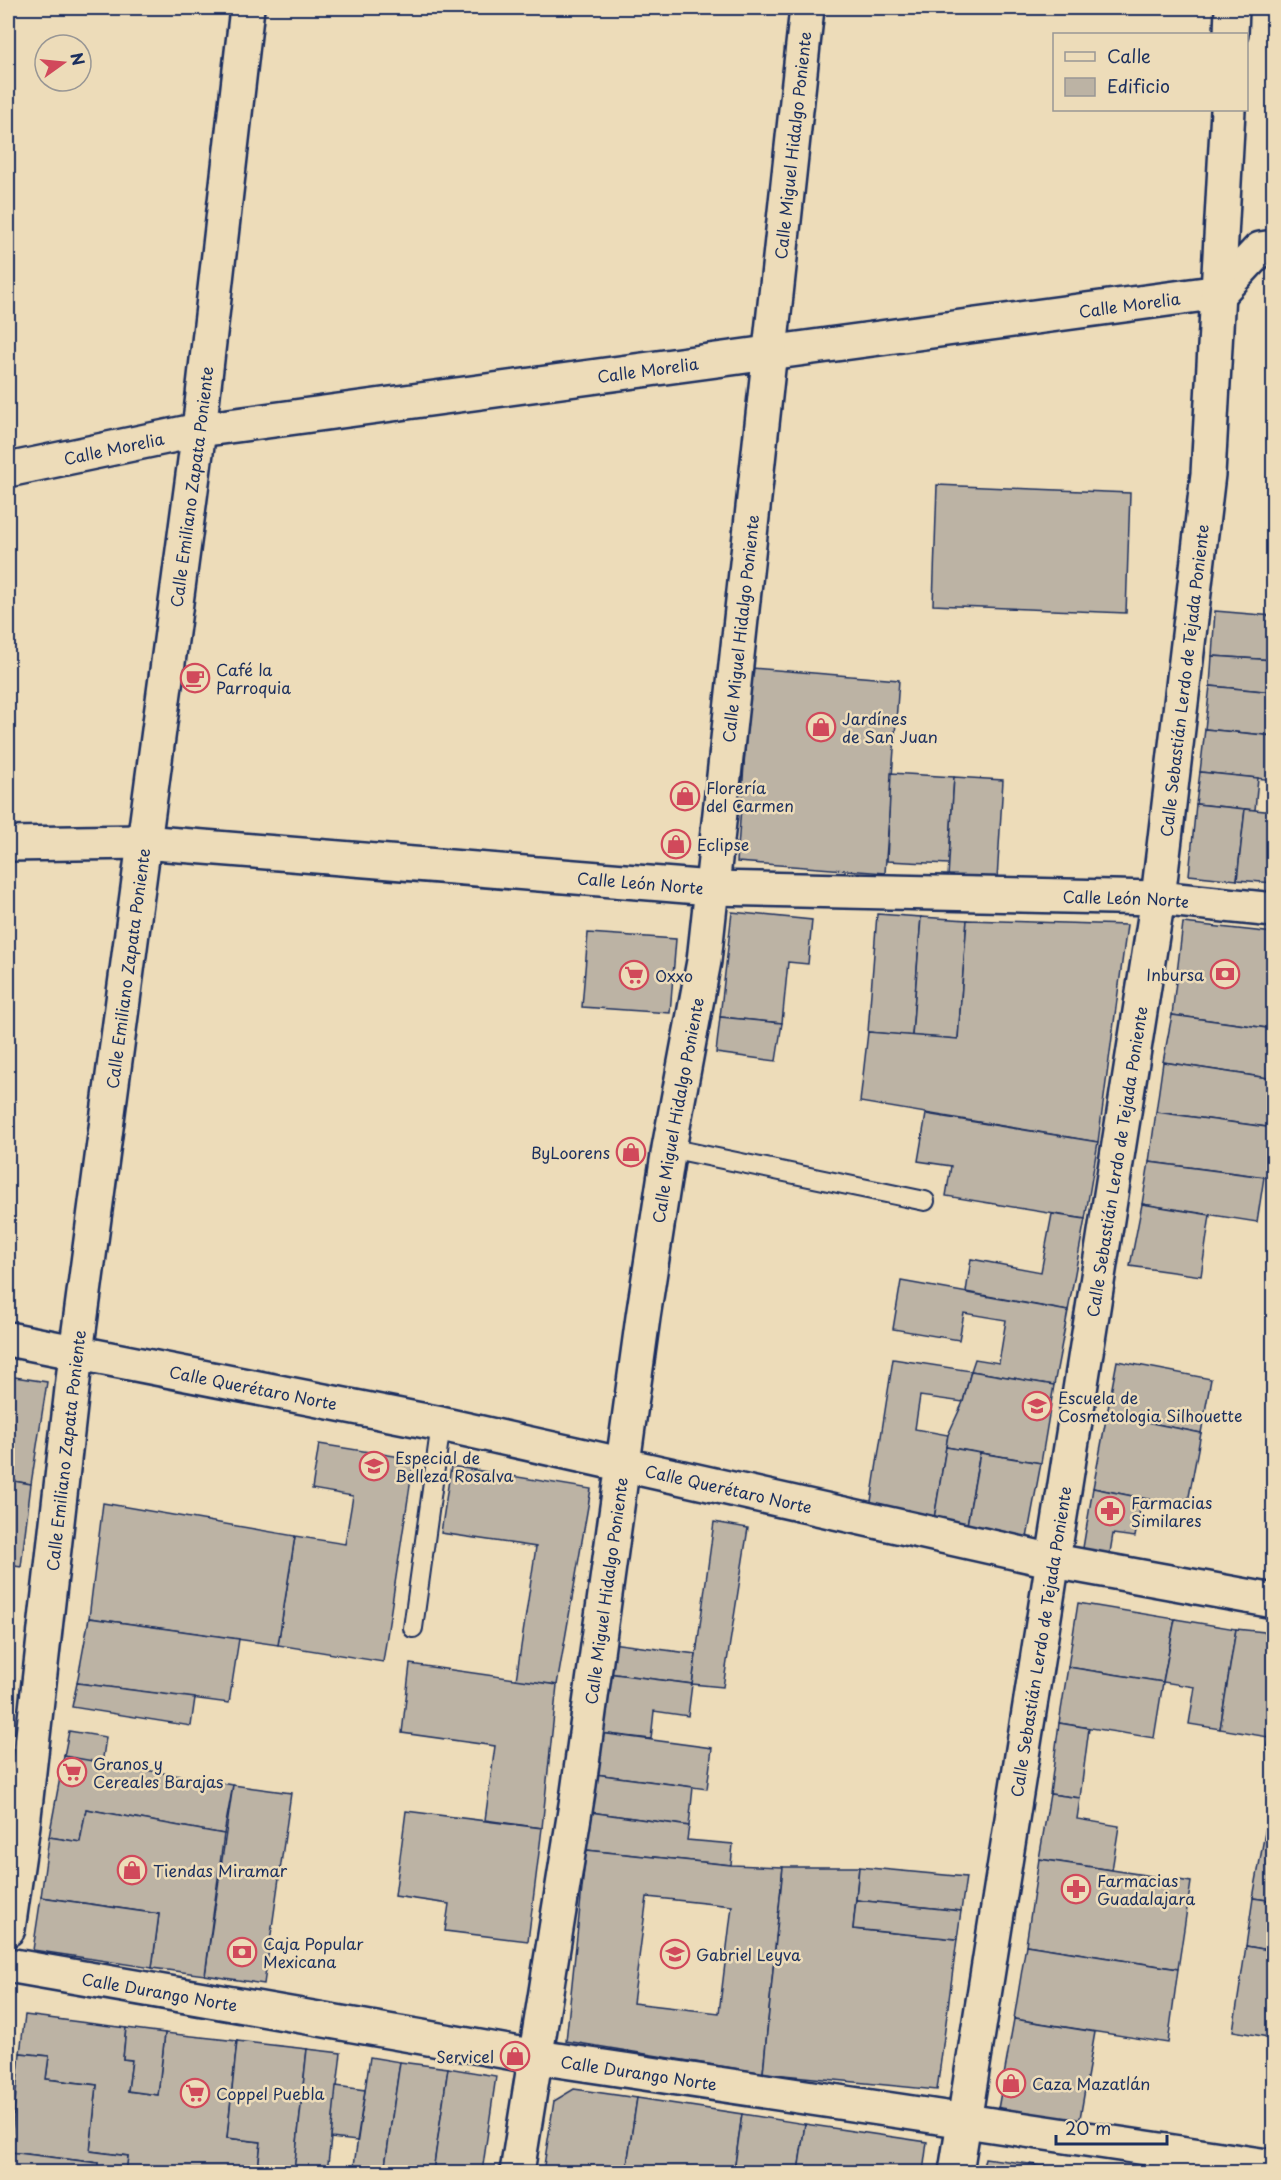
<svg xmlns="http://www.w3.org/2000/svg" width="1281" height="2180" viewBox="0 0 1281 2180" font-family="'Playpen Sans',sans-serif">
  <rect width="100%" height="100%" fill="#eddcb9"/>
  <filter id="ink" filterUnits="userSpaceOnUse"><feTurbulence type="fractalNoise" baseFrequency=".0167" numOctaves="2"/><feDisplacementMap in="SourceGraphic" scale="12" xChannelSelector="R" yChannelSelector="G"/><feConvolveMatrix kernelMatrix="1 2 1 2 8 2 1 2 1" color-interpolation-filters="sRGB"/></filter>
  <g filter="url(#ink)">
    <!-- building -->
    <g fill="#bcb3a4" stroke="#1b2f5e" stroke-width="1.5" fill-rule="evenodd">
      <path d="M937 485 1130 493 1126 613 933 605Z"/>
      <path d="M1215 611 1274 616V660L1212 656Z"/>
      <path d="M1212 656 1274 660V692L1210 686Z"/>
      <path d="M751 668 899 680 885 873 737 862Z"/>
      <path d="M1210 686 1274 692V736L1205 729Z"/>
      <path d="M1205 729 1274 736V780L1200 772Z"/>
      <path d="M1200 772 1258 778 1255 810 1196 804Z"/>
      <path d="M891 773 954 777 949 864 887 861Z"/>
      <path d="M954 777 1003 780 997 880 948 877Z"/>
      <path d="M1196 804 1245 809 1237 880 1189 875Z"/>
      <path d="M1245 809 1274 812V883L1237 880Z"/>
      <path d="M732 912 812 920 808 964 788 962 782 1023 720 1017Z"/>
      <path d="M877 914 921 917 912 1036 868 1032Z"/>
      <path d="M921 917 967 920 958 1039 912 1036Z"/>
      <path d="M967 920 1127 925 1098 1142 860 1102 868 1032 958 1039Z"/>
      <path d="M1183 923 1274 933V1029L1172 1015Z"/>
      <path d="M588 933 676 939 670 1013 582 1007Z"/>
      <path d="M1172 1015 1274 1029V1079L1163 1062Z"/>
      <path d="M720 1017 782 1023 776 1061 716 1053Z"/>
      <path d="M1163 1062 1274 1079V1128L1156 1112Z"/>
      <path d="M1156 1112 1274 1128V1178L1149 1162Z"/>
      <path d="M926 1114 1098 1142 1085 1219 946 1196 951 1166 918 1161Z"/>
      <path d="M1149 1162 1264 1177 1257 1222 1142 1204Z"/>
      <path d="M1142 1204 1210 1215 1201 1276 1130 1266Z"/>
      <path d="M1052 1214 1085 1219 1068 1311 966 1292 971 1259 1041 1272Z"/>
      <path d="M901 1281 1068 1311 1054 1385 971 1371 975 1359 999 1363 1006 1320 964 1313 959 1340 893 1329Z"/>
      <path d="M893 1359 971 1371 963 1402 920 1396 915 1429 948 1435 934 1519 870 1508Z"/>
      <path d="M1117 1361 1211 1379 1201 1433 1107 1414Z"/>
      <path d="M971 1371 1054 1385 1041 1463 946 1447 948 1435 963 1402Z"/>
      <path d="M8 1376 47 1382 31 1484 8 1480Z"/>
      <path d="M1107 1414 1201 1433 1187 1507 1093 1488Z"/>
      <path d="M319 1444 414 1459 383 1662 278 1645 295 1536 345 1544 353 1496 312 1489Z"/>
      <path d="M946 1447 980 1453 967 1525 934 1519Z"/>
      <path d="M980 1453 1041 1463 1027 1538 967 1525Z"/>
      <path d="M451 1466 591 1489 557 1685 516 1680 536 1547 441 1533Z"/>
      <path d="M8 1480 31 1484 21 1567 8 1565Z"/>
      <path d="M1093 1488 1142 1498 1135 1537 1113 1534 1109 1559 1082 1554Z"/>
      <path d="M103 1503 295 1536 278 1645 89 1618Z"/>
      <path d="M714 1522 748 1528 723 1687 692 1684Z"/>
      <path d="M1078 1603 1175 1619 1163 1682 1068 1667Z"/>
      <path d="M89 1618 239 1639 229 1703 77 1683Z"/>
      <path d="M1175 1619 1236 1629 1220 1729 1189 1724 1195 1687 1163 1682Z"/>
      <path d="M1236 1629 1274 1633V1704L1268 1737 1220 1729Z"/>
      <path d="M611 1643 696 1654 692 1684 607 1673Z"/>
      <path d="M410 1664 557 1685 542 1828 485 1820 495 1746 402 1733Z"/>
      <path d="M1068 1667 1163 1682 1154 1738 1059 1723Z"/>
      <path d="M607 1673 692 1684 688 1716 654 1711 651 1739 600 1733Z"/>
      <path d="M77 1683 195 1698 191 1726 72 1707Z"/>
      <path d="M1274 1704V1751L1266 1750Z"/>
      <path d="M1059 1723 1089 1728 1080 1798 1050 1794Z"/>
      <path d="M69 1731 106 1737 102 1764 64 1756Z"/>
      <path d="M600 1733 712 1748 707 1789 595 1774Z"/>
      <path d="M64 1756 233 1785 224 1834 86 1809 80 1842 49 1837Z"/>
      <path d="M595 1774 693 1787 689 1826 590 1812Z"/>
      <path d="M233 1785 291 1793 264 1984 205 1975Z"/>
      <path d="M1050 1794 1080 1798 1077 1819 1119 1826 1112 1870 1039 1859Z"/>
      <path d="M86 1809 224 1834 205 1975 152 1968 159 1914 41 1897 49 1837 80 1842Z"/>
      <path d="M406 1811 542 1828 528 1941 445 1931 449 1904 395 1896Z"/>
      <path d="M590 1812 689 1826 687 1840 733 1844 731 1865 586 1850Z"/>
      <path d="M1266 1827 1274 1829V1901L1253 1898Z"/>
      <path d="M586 1850 731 1865 783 1867 763 2073 566 2041ZM647 1897 732 1906 719 2013 633 2003Z"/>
      <path d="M1039 1859 1191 1882 1178 1969 1026 1945Z"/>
      <path d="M783 1867H859L853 1929 957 1939 937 2090 763 2073Z"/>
      <path d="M859 1867 966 1877 961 1911 856 1900Z"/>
      <path d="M41 1897 159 1914 152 1968 33 1950Z"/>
      <path d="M1253 1898 1274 1901V1951L1246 1946Z"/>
      <path d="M856 1900 961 1911 957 1939 853 1929Z"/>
      <path d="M1026 1945 1178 1969 1168 2043 1014 2019Z"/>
      <path d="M1246 1946 1274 1951V2038L1233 2031Z"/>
      <path d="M25 2015 126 2028 123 2059 132 2060 128 2091 158 2095 165 2033 237 2041 227 2138 261 2142 258 2170 282 2172H126L128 2156 90 2151 97 2085 46 2079 49 2056 20 2053Z"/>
      <path d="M1014 2019 1095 2032 1079 2124 998 2109Z"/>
      <path d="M126 2028 165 2033 158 2095 128 2091 132 2060 123 2059Z"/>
      <path d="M237 2041 307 2049 294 2172 258 2170 261 2142 227 2138Z"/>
      <path d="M307 2049 341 2053 327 2172H294Z"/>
      <path d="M20 2053 49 2056 46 2079 97 2085 90 2151 128 2156 126 2172H97L98 2163 10 2152Z"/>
      <path d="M370 2057 400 2062 385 2166 384 2172H353Z"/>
      <path d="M400 2062 448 2068 433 2172 385 2166Z"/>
      <path d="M448 2068 496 2076 482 2172H433Z"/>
      <path d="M336 2086 365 2090 357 2141 331 2138Z"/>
      <path d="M574 2089 637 2098 626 2172H543L554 2101Z"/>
      <path d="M637 2098 742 2114 734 2172H626Z"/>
      <path d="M742 2114 805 2124 798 2172H734Z"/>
      <path d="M805 2124 927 2142 923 2172H798Z"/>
      <path d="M10 2152 98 2163 97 2172H8Z"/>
      <path d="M985 2158 1036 2165 1035 2172H982Z"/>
      <path d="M1036 2165 1064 2170V2172H1035Z"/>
      <path d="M385 2166 426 2172H384Z"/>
    </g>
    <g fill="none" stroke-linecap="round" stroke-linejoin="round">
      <!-- service casing -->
      <g stroke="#1b2f5e" stroke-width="22">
        <g id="service">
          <path d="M669 1148 925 1201"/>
          <path d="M413 1628 441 1424"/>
        </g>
      </g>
      <!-- minor casing -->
      <g stroke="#1b2f5e" stroke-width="38">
        <g id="minor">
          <path d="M1231 34 1232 8"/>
          <path id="s1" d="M8 470 199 430 1220 292 1260 249 1274 247"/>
          <path id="s2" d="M8 844 142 842 711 888 1158 898 1274 910"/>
          <path id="s3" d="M8 1339 441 1424 1054 1561 1274 1601"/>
          <path id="s4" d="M8 1929 23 1825 76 1353 199 430 247 8"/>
          <path id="s5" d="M8 1965 537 2057 1274 2167"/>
          <path id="s6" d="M517 2172 578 1792 643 1317 669 1148 704 961 807 8"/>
          <path id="s7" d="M956 2172 1158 898 1208 474 1228 110"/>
        </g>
      </g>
      <!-- service -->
      <use href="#service" stroke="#eddcb9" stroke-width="18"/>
      <!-- minor -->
      <use href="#minor" stroke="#eddcb9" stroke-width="33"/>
    </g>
  </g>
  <!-- icons -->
  <defs>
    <g id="cafe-ring" transform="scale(1.5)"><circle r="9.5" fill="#eddcb9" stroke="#d1495b" stroke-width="1.5"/><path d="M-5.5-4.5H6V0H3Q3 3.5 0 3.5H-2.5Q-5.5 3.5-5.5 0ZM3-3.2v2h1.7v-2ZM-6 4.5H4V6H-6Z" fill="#d1495b"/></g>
    <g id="shop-ring" transform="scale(1.5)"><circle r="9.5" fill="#eddcb9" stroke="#d1495b" stroke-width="1.5"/><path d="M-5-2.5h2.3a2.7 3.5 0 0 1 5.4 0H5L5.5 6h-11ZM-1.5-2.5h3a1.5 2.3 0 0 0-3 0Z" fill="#d1495b"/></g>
    <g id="bank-ring" transform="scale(1.5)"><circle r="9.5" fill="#eddcb9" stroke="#d1495b" stroke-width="1.5"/><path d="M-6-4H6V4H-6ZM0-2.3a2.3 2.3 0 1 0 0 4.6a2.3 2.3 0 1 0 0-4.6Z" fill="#d1495b"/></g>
    <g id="supermarket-ring" transform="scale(1.5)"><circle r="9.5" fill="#eddcb9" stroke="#d1495b" stroke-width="1.5"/><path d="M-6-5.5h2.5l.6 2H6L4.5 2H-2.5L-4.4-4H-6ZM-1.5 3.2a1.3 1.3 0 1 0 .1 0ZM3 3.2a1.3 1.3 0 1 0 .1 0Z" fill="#d1495b"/></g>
    <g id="university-ring" transform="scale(1.5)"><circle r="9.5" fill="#eddcb9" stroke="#d1495b" stroke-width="1.5"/><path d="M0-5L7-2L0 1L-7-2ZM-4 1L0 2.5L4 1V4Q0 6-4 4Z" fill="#d1495b"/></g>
    <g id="pharmacy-ring" transform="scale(1.5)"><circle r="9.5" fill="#eddcb9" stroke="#d1495b" stroke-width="1.5"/><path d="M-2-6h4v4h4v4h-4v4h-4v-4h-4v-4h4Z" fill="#d1495b"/></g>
    <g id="school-ring" transform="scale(1.5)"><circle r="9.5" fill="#eddcb9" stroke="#d1495b" stroke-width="1.5"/><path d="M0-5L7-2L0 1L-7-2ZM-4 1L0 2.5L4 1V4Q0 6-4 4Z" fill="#d1495b"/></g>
  </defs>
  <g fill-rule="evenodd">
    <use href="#cafe-ring" x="195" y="678"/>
    <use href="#shop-ring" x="821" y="727"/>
    <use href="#shop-ring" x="685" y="796"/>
    <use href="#shop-ring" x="676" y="844"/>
    <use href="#bank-ring" x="1225" y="974"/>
    <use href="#supermarket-ring" x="634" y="975"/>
    <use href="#shop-ring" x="631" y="1152"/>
    <use href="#university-ring" x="1037" y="1406"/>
    <use href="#university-ring" x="374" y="1466"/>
    <use href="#pharmacy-ring" x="1110" y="1511"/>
    <use href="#supermarket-ring" x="72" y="1772"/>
    <use href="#shop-ring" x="132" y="1870"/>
    <use href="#pharmacy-ring" x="1076" y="1889"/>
    <use href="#bank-ring" x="242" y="1952"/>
    <use href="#school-ring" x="675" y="1954"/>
    <use href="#shop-ring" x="515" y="2056"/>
    <use href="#shop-ring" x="1011" y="2083"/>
    <use href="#supermarket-ring" x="195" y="2093"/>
  </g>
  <g text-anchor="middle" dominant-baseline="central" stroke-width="5" stroke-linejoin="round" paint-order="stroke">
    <!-- street labels -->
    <g font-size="16" fill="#1b2f5e" stroke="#eddcb9">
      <text stroke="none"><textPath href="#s6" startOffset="2046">Calle Miguel Hidalgo Poniente</textPath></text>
      <text stroke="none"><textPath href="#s1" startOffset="1134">Calle Morelia</textPath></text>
      <text stroke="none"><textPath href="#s1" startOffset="648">Calle Morelia</textPath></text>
      <text stroke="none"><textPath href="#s1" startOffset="108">Calle Morelia</textPath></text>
      <text stroke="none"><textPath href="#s4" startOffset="1454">Calle Emiliano Zapata Poniente</textPath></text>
      <text stroke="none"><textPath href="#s6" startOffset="1560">Calle Miguel Hidalgo Poniente</textPath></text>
      <text stroke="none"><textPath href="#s7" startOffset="1509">Calle Sebastián Lerdo de Tejada Poniente</textPath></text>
      <text stroke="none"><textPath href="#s2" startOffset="634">Calle León Norte</textPath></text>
      <text stroke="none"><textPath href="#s2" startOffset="1120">Calle León Norte</textPath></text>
      <text stroke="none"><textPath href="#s4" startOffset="968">Calle Emiliano Zapata Poniente</textPath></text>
      <text stroke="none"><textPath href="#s6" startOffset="1074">Calle Miguel Hidalgo Poniente</textPath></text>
      <text stroke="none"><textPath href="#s7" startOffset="1023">Calle Sebastián Lerdo de Tejada Poniente</textPath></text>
      <text stroke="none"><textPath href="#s3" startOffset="250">Calle Querétaro Norte</textPath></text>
      <text stroke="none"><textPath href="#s4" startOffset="482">Calle Emiliano Zapata Poniente</textPath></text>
      <text stroke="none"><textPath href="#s3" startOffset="736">Calle Querétaro Norte</textPath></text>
      <text stroke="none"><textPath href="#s6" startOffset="588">Calle Miguel Hidalgo Poniente</textPath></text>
      <text stroke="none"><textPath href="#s7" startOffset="537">Calle Sebastián Lerdo de Tejada Poniente</textPath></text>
      <text stroke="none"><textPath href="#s5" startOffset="154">Calle Durango Norte</textPath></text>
      <text stroke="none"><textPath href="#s5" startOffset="640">Calle Durango Norte</textPath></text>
    </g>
    <!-- poi labels -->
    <g font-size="16" fill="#1b2f5e" stroke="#eddcb9" text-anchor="start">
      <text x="216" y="669">Café la<tspan x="216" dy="18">Parroquia</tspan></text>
      <text x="842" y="718">Jardínes<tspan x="842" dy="18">de San Juan</tspan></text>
      <text x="706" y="787">Florería<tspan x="706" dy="18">del Carmen</tspan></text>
      <text x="697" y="844">Eclipse</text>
      <text x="1204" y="974" text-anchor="end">Inbursa</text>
      <text x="655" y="975">Oxxo</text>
      <text x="610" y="1152" text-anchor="end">ByLoorens</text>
      <text x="1058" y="1397">Escuela de<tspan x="1058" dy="18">Cosmetologia Silhouette</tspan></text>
      <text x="395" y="1457">Especial de<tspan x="395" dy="18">Belleza Rosalva</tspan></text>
      <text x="1131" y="1502">Farmacias<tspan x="1131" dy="18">Similares</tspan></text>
      <text x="93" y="1763">Granos y<tspan x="93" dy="18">Cereales Barajas</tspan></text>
      <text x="153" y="1870">Tiendas Miramar</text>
      <text x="1097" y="1880">Farmacias<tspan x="1097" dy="18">Guadalajara</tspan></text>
      <text x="263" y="1943">Caja Popular<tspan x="263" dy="18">Mexicana</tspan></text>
      <text x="696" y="1954">Gabriel Leyva</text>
      <text x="494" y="2056" text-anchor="end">Servicel</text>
      <text x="1032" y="2083">Caza Mazatlán</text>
      <text x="216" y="2093">Coppel Puebla</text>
    </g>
  </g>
  <!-- margin -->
  <rect width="1281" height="2180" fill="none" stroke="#eddcb9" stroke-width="30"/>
  <rect x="15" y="15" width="1251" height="2150" fill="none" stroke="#1b2f5e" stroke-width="2" filter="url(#ink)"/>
  <!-- legend -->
  <rect x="1053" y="33" width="195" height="78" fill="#eddcb9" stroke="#999795" stroke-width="1.5"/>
  <rect x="1065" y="52" width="30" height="9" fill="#eddcb9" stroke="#999795" stroke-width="1.5"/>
  <text x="1107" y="63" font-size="18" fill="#1b2f5e">Calle</text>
  <rect x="1065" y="78" width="30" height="18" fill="#bcb3a4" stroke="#999795" stroke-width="1.5"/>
  <text x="1107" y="93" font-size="18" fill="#1b2f5e">Edificio</text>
  <!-- north arrow -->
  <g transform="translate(63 63) rotate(75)"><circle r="28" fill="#eddcb9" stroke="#999795" stroke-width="1.5"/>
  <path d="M0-4.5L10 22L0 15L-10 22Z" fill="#d1495b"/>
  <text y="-9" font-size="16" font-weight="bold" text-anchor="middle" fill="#1b2f5e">N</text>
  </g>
  <!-- scale -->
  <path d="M1056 2135v9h111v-9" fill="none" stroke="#1b2f5e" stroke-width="3"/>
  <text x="1065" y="2135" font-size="18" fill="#1b2f5e" stroke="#eddcb9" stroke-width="4.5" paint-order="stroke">20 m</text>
</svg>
